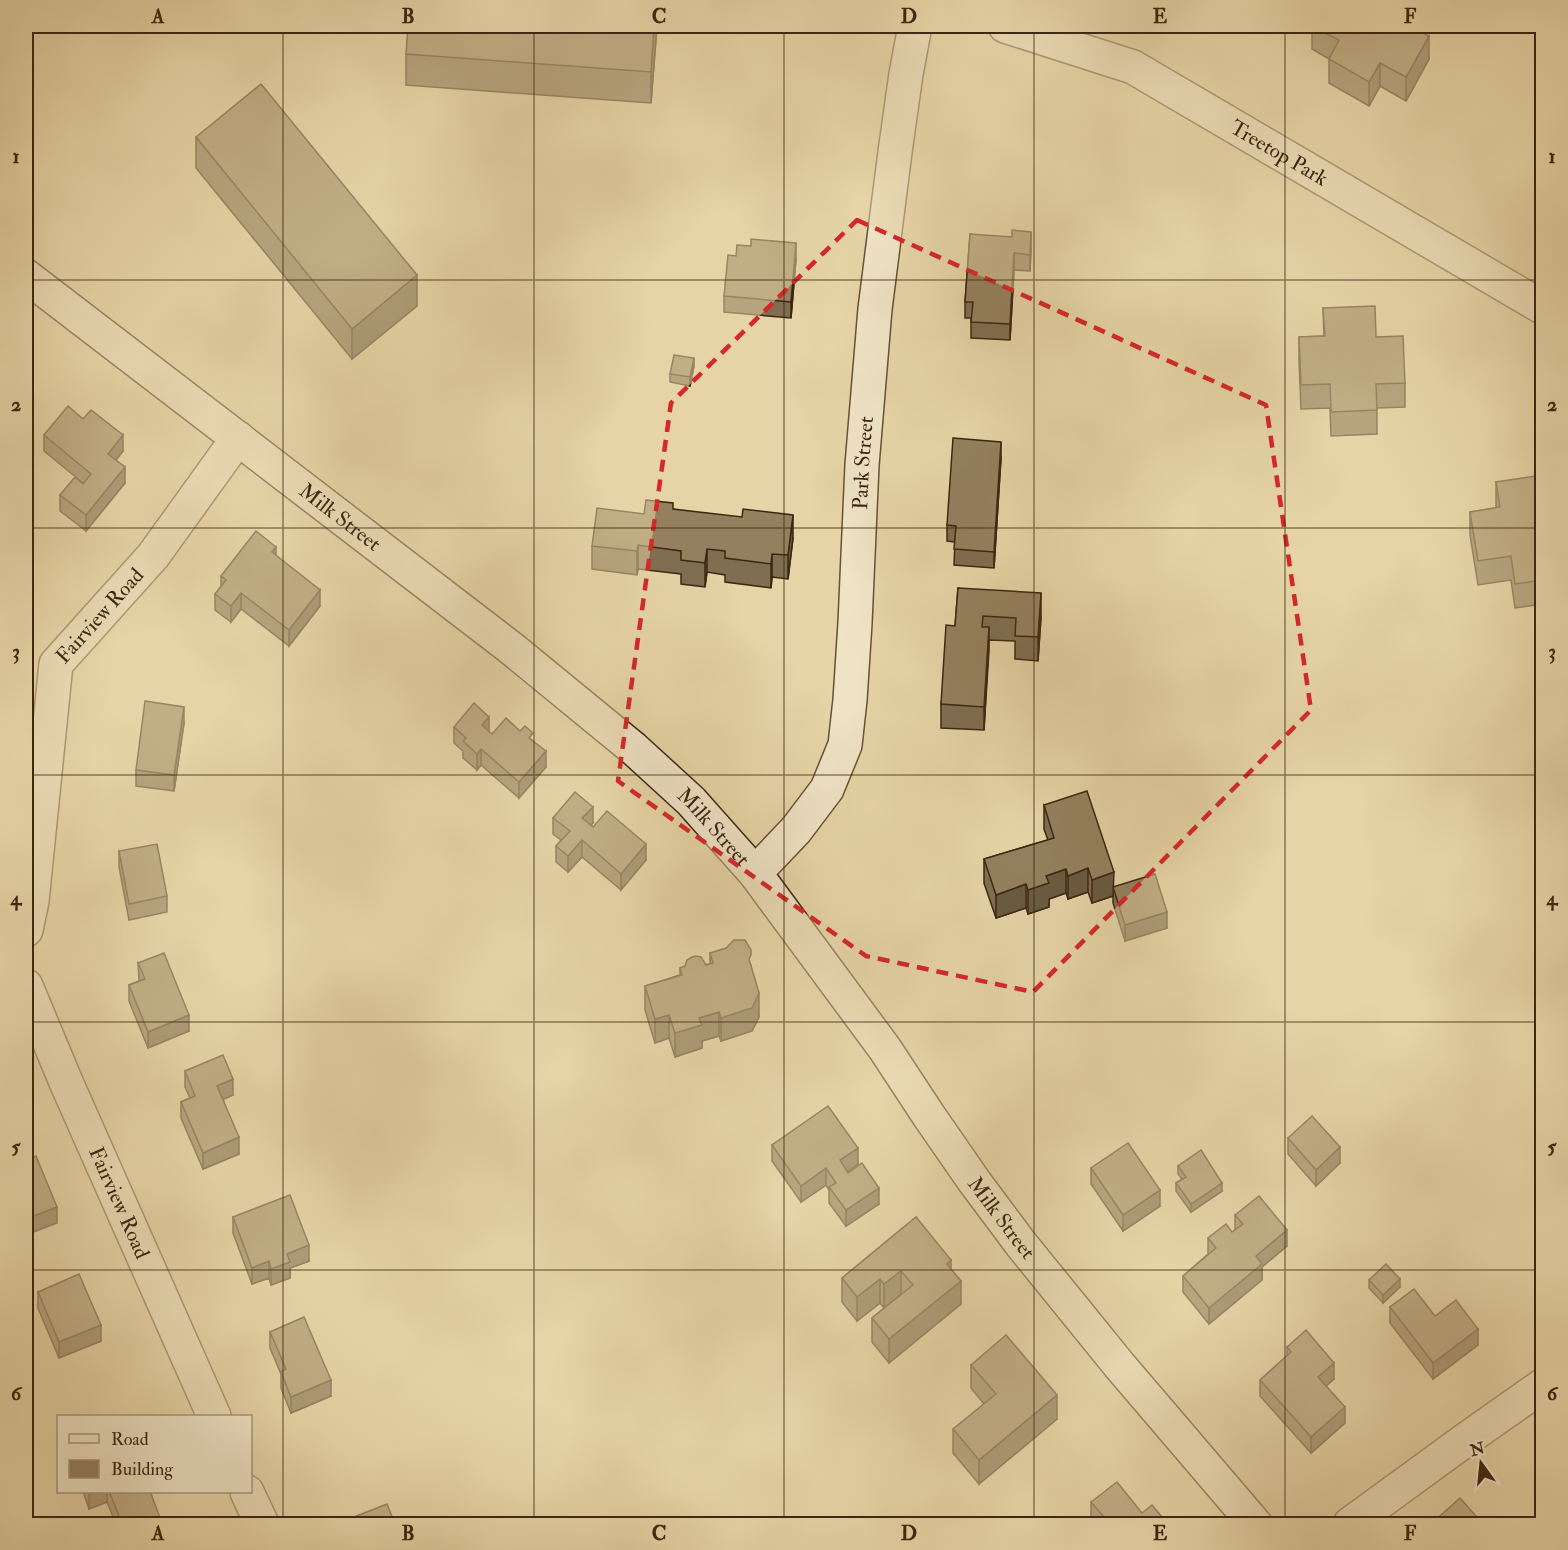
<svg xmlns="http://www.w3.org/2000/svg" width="1568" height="1550" viewBox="0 0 1568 1550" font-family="'IM FELL Double Pica',serif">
  <rect width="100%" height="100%" fill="#e6d4a6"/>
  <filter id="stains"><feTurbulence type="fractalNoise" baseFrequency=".00333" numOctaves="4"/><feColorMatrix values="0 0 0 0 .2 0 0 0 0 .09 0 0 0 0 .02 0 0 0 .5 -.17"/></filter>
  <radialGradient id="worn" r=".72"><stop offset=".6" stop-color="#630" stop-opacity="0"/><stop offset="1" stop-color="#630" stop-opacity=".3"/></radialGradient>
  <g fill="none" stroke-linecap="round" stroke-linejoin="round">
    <!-- minor casing -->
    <g stroke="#665236" stroke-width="36">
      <g id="minor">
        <path id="s1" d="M1005 26 1133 67 1542 307"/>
        <path id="s2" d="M755 873 796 830 827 789 845 745 850 700 855 623 862 465 875 309 895 152 906 74 915 26"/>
        <path id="s3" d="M26 930 32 901 56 664 153 556 238 438"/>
        <path id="s4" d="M26 986 66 1082 214 1416"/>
        <path d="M247 1492 262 1524"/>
        <path d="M1350 1524 1468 1438 1542 1386"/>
      </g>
    </g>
    <!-- secondary casing -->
    <g stroke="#3c2610" stroke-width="36">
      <g id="secondary">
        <path id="s5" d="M26 276 511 648 633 748 691 801 755 873 885 1049 929 1116 974 1181 1021 1244 1120 1366 1255 1524"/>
      </g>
    </g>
    <!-- minor -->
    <use href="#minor" stroke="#efe3c5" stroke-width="33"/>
    <!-- secondary -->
    <use href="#secondary" stroke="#efe3c5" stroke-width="33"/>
  </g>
  <!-- wall -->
  <g fill="#7f6e51" stroke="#3c2610" stroke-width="1.5">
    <path d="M657 26 651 103 406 85V54Z"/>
    <path d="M1312 26H1413L1429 59 1406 101 1380 86 1369 106 1329 83V59L1312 49Z"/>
    <path d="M1542 130V169L1535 164V140Z"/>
    <path d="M196 137 417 306 352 359 196 168Z"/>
    <path d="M970 234 1031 248 1030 271 1014 270 1010 340 971 338V318H965V302Z"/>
    <path d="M796 259 791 318 724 312V296Z"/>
    <path d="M1323 308 1376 337 1405 383V407L1377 408V434L1331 436 1330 408 1301 409 1299 361V337L1324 336Z"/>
    <path d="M694 366 690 386 670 382V374Z"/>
    <path d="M44 435 123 451 116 460 125 483 86 531 60 511V495L83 483 44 451Z"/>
    <path d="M1001 458 994 568 954 565 955 542 947 541V525Z"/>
    <path d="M1542 481V604L1515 608 1511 580 1478 585 1470 535V512L1496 508V482Z"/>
    <path d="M673 509 793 538 788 579 772 577 771 588 725 582V575L707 572 705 587 681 584V574L638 569 637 575 592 569V546L644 514Z"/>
    <path d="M276 556 320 606 289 646 241 609 231 622 215 610V594L221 587V576Z"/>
    <path d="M958 588 1041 617 1038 661 1015 659V641L989 640 984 730 941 728V704L955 626Z"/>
    <path d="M184 723 174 791 136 786V770Z"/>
    <path d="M454 727 489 733 492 734 520 731 533 741 546 767 519 798 481 765 477 770 463 758V751L454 743Z"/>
    <path d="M1044 805 1114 887 1167 928 1125 941 1113 903V896L1092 903 1088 892 1068 899 1066 893 1049 899V907L1028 914 1026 908 996 918 984 883V859L1048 840 1044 829Z"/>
    <path d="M553 818 593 823 590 825 646 860 621 890 582 857 568 872 556 862V846L561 840 553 834Z"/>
    <path d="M119 851 167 896V912L129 920 119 867Z"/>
    <path d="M710 953 751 965 759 1017 752 1031 721 1041 719 1036 702 1041V1048L675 1057 669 1038 655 1043 645 1010V986L680 975V968L710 964Z"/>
    <path d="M138 963 189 1031 148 1048 129 1001V985L139 981Z"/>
    <path d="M185 1071 233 1095 223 1099 239 1154 203 1169 181 1118V1102L190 1098 185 1087Z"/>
    <path d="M1288 1138 1340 1163 1316 1186 1288 1154Z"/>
    <path d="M772 1145 858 1164 847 1171 879 1204 846 1226 829 1203V1190L826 1185 801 1202 772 1161Z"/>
    <path d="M1178 1166 1222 1191 1191 1212 1176 1191V1183L1182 1179 1178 1174Z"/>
    <path d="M1091 1168 1160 1206 1123 1231 1091 1184Z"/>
    <path d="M1235 1215 1287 1246 1262 1267V1280L1209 1324 1183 1292V1276L1208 1254V1238L1232 1232 1235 1230Z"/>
    <path d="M233 1217 309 1261 290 1268V1278L271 1285 269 1278 252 1284 233 1233Z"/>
    <path d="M916 1217 951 1269 961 1304 889 1363 872 1342V1318L884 1308 880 1303 857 1321 842 1302V1278Z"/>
    <path d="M1542 1234V1258L1539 1253V1237Z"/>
    <path d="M1369 1280 1400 1287 1383 1303 1369 1288Z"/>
    <path d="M38 1292 101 1341 59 1358 38 1308Z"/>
    <path d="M1390 1307 1435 1316 1478 1345 1433 1379 1390 1323Z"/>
    <path d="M270 1332 331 1396 291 1413 281 1388V1374L270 1348Z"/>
    <path d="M1287 1347 1334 1379 1326 1386 1345 1423 1311 1453 1260 1396V1380L1287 1356Z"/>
    <path d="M971 1365 1057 1419 979 1484 953 1453V1429L984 1404 971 1388Z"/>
    <path d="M83 1491H150L160 1524H116L107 1502 89 1509Z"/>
    <path d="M1091 1502 1142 1513 1168 1524H1097L1091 1518Z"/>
  </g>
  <!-- shaded-wall -->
  <g fill="#685a42" stroke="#3c2610" stroke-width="1.5">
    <path d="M654 26H657L651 103V72Z"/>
    <path d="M1429 36V59L1406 101V77Z"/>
    <path d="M1380 63V86L1369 106V82Z"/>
    <path d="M1031 232V248L1030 271V255Z"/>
    <path d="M796 243V259L791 318V302Z"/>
    <path d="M1014 253V270L1010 340V324Z"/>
    <path d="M417 275V306L352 359V329Z"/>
    <path d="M694 358V366L690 386V377Z"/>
    <path d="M123 435V451L108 470V454Z"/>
    <path d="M1001 442V458L994 568V552Z"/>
    <path d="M125 467V483L86 531V515Z"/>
    <path d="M793 515V538L788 579V555Z"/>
    <path d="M638 545V569L637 575V551Z"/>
    <path d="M276 547V563L272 552Z"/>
    <path d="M707 549V572L705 587V563Z"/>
    <path d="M772 554V577L771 588V564Z"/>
    <path d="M320 590V606L289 646V630Z"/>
    <path d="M241 593V609L231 622V606Z"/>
    <path d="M1041 593V617L1038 661V637Z"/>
    <path d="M989 627V651L984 730V707Z"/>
    <path d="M184 707V723L174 791V775Z"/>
    <path d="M489 717V733L482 725Z"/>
    <path d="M481 749V765L477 770V754Z"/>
    <path d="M546 751V767L519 798V782Z"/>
    <path d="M593 807V823L582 835V818Z"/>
    <path d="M582 840V857L568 872V856Z"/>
    <path d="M646 844V860L621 890V874Z"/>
    <path d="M1088 868V892L1068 899V876Z"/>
    <path d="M1066 869V893L1049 899V907L1028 914V890L1046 876Z"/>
    <path d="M1114 872 1113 896 1092 903V880Z"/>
    <path d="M1026 884V908L996 918V895Z"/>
    <path d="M1167 912V928L1125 941V925Z"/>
    <path d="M759 993V1017L752 1031 721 1041V1018Z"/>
    <path d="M719 1012V1036L702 1041V1048L675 1057V1033L699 1018Z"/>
    <path d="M189 1015V1031L148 1048V1032Z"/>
    <path d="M669 1015V1038L655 1043V1019Z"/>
    <path d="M233 1079V1095L217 1102V1086Z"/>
    <path d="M239 1137V1154L203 1169V1153Z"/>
    <path d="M1340 1147V1163L1316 1186V1170Z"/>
    <path d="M858 1148V1164L840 1177V1160Z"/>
    <path d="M826 1168V1185L801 1202V1186Z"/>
    <path d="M1222 1183V1191L1191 1212V1204Z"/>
    <path d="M879 1188V1204L846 1226V1210Z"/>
    <path d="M1160 1190V1206L1123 1231V1215Z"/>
    <path d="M57 1207V1223L26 1235V1219Z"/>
    <path d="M1287 1230V1246L1262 1267V1280L1209 1324V1308L1256 1256Z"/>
    <path d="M309 1245V1261L290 1268V1278L271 1285V1269L287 1254Z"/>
    <path d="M951 1260V1284L947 1264Z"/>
    <path d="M269 1261V1278L252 1284V1268Z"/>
    <path d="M901 1271V1294L884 1308V1284Z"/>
    <path d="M880 1279V1303L857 1321V1297Z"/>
    <path d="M1400 1279V1287L1383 1303V1295Z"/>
    <path d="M961 1281V1304L889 1363V1339Z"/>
    <path d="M101 1325V1341L59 1358V1342Z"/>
    <path d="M1478 1329V1345L1433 1379V1363Z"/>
    <path d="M1334 1363V1379L1318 1393V1377Z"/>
    <path d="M331 1380V1396L291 1413V1397Z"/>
    <path d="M1057 1395V1419L979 1484V1460Z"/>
    <path d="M1345 1407V1423L1311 1453V1437Z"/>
    <path d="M93 1491H107V1502L89 1509V1493Z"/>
    <path d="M160 1518V1524H143Z"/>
  </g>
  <!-- building -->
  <g fill="#94805e" stroke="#3c2610" stroke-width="1.5">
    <path d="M408 26H654L651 72 406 54Z"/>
    <path d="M1312 26H1411L1429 36 1406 77 1380 63 1369 82 1329 59 1339 40Z"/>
    <path d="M261 84 417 275 352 329 196 137Z"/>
    <path d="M1542 130V146L1535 140Z"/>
    <path d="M1012 230 1031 232 1030 255 1014 253 1010 324 971 322 973 302H965L970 234 1012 237Z"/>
    <path d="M751 239 796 243 791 302 724 296 728 255 736 256 737 245 751 246Z"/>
    <path d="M1375 306 1376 337 1403 336 1405 383 1376 384 1377 410 1331 412 1330 384 1301 385 1299 337 1325 336 1323 308Z"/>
    <path d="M674 355 694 358 690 377 670 374Z"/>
    <path d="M68 406 83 419 91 410 123 435 108 454 125 467 86 515 60 495 75 477 83 484 91 474 44 435Z"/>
    <path d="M953 438 1001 442 994 552 954 549 956 526 947 525Z"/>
    <path d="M1542 475V580L1515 584 1511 556 1478 561 1470 512 1500 507 1496 482Z"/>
    <path d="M646 500 673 503V509L742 517 743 509 793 515 788 555 772 554 771 564 725 558V551L707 549 705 563 681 560V551L638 545 637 551 592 546 597 508 644 514Z"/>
    <path d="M256 531 276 547 272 552 320 590 289 630 241 593 231 606 215 594 226 580 221 576Z"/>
    <path d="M958 588 1041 593 1038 637 1015 636 1016 618 983 616 982 627H989L984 707 941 704 946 625 955 626Z"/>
    <path d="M145 701 184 707 174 775 136 770Z"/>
    <path d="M474 703 489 717 482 725 492 734 506 718 520 731 525 726 533 733 529 738 546 751 519 782 481 749 477 754 463 741 466 738 454 727Z"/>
    <path d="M1087 791 1114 872 1092 880 1088 868 1068 876 1066 869 1046 876 1049 883 1028 890 1026 884 996 895 984 859 1054 838 1044 805Z"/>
    <path d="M575 792 593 807 582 818 593 827 607 811 646 844 621 874 582 840 568 856 556 846 570 831 553 818Z"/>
    <path d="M157 844 167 896 129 904 119 851Z"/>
    <path d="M1155 874 1167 912 1125 925 1113 887Z"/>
    <path d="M734 940H745L751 950V955L749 959 759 993 752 1008 721 1018 719 1012 699 1018 702 1025 675 1033 669 1015 655 1019 645 986 682 975 680 968 685 966 687 960 692 957 696 956 701 957 706 965 713 963 710 953 726 948Z"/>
    <path d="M164 953 189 1015 148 1032 129 985 145 979 138 963Z"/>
    <path d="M223 1055 233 1079 217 1086 239 1137 203 1153 181 1102 195 1096 185 1071Z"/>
    <path d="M828 1106 858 1148 840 1160 848 1173 862 1163 879 1188 846 1210 829 1187 836 1183 826 1168 801 1186 772 1145Z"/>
    <path d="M1312 1116 1340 1147 1316 1170 1288 1138Z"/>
    <path d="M1128 1143 1160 1190 1123 1215 1091 1168Z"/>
    <path d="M1201 1150 1222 1183 1191 1204 1176 1183 1186 1177 1178 1166Z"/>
    <path d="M36 1156 57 1207 26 1219V1160Z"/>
    <path d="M290 1195 309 1245 287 1254 290 1262 271 1269 269 1261 252 1268 233 1217Z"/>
    <path d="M1259 1196 1287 1230 1256 1256 1262 1264 1209 1308 1183 1276 1216 1248 1208 1238 1226 1224 1232 1232 1243 1224 1235 1215Z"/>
    <path d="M916 1217 951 1260 947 1264 961 1281 889 1339 872 1318 913 1285 901 1271 884 1284 880 1279 857 1297 842 1278Z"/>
    <path d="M1542 1234V1242L1539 1237Z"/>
    <path d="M1386 1264 1400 1279 1383 1295 1369 1280Z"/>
    <path d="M79 1274 101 1325 59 1342 38 1292Z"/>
    <path d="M1414 1289 1435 1316 1456 1300 1478 1329 1433 1363 1390 1307Z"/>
    <path d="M304 1317 331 1380 291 1397 281 1372 286 1369 270 1332Z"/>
    <path d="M1306 1330 1334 1363 1318 1377 1345 1407 1311 1437 1260 1380 1291 1352 1287 1347Z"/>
    <path d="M1006 1335 1057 1395 979 1460 953 1429 996 1394 971 1365Z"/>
    <path d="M1117 1482 1142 1513 1152 1505 1168 1524H1110L1091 1502Z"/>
    <path d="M109 1491H150L160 1518 143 1524H122Z"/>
    <path d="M1460 1498 1483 1524H1431Z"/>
    <path d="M387 1504 395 1524H351L349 1519Z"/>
  </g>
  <!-- marked area -->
  <path d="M0 0H1568V1550H0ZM857 220 1266 405 1311 710 1033 992 866 956 618 781 671 403Z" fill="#e6d4a6" fill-opacity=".55" fill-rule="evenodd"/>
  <path fill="none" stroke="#d62828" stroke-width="4.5" stroke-dasharray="12 8" stroke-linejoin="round" d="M857 220 1266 405 1311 710 1033 992 866 956 618 781 671 403Z"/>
  <!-- grid -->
  <path fill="none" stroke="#3c2610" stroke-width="1.5" stroke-opacity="0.55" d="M283 26V1524M534 26V1524M784 26V1524M1034 26V1524M1285 26V1524M26 280H1542M26 528H1542M26 775H1542M26 1022H1542M26 1270H1542"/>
  <g text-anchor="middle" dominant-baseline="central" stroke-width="6" stroke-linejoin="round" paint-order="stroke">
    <!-- street labels -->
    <g font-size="21" fill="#3c2610" stroke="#efe3c5">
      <text stroke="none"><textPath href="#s1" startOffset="304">Treetop Park</textPath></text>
      <text stroke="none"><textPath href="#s2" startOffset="441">Park Street</textPath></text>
      <text stroke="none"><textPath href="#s5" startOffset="396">Milk Street</textPath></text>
      <text stroke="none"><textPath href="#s3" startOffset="333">Fairview Road</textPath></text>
      <text stroke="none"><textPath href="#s5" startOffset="882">Milk Street</textPath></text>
      <text stroke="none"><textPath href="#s4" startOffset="236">Fairview Road</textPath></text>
      <text stroke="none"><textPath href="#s5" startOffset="1368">Milk Street</textPath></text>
    </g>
  </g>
  <!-- margin -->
  <rect width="1568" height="1550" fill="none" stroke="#e6d4a6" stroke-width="66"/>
  <!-- legend -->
  <rect x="57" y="1415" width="195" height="78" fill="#efe3c5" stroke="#a7977d" stroke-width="1.5"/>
  <rect x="69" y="1434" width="30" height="9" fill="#efe3c5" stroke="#a7977d" stroke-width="1.5"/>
  <text x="111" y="1445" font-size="18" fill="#3c2610">Road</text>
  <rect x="69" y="1460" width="30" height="18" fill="#94805e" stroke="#a7977d" stroke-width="1.5"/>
  <text x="111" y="1475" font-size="18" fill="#3c2610">Building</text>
  <!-- north arrow -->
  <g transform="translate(1481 1463) rotate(345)" stroke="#efe3c5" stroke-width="4.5" paint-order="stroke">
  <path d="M0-4.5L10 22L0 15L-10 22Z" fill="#3c2610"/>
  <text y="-9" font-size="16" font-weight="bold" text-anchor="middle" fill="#3c2610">N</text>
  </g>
  <rect x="33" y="33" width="1502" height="1484" fill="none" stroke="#3c2610" stroke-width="2"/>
  <g font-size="20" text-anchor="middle" font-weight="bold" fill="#3c2610">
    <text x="158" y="23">A</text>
    <text x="408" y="23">B</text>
    <text x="659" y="23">C</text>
    <text x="909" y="23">D</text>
    <text x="1160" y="23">E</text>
    <text x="1410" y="23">F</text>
    <text x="16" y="163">1</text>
    <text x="1552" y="163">1</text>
    <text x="16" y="411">2</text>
    <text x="1552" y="411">2</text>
    <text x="16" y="658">3</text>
    <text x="1552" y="658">3</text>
    <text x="16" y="905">4</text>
    <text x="1552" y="905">4</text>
    <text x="16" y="1153">5</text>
    <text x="1552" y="1153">5</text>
    <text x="16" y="1400">6</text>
    <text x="1552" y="1400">6</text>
    <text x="158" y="1540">A</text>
    <text x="408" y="1540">B</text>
    <text x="659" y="1540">C</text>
    <text x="909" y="1540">D</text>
    <text x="1160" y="1540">E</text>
    <text x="1410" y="1540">F</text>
  </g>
  <rect width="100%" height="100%" filter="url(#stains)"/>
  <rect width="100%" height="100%" fill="url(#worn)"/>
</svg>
